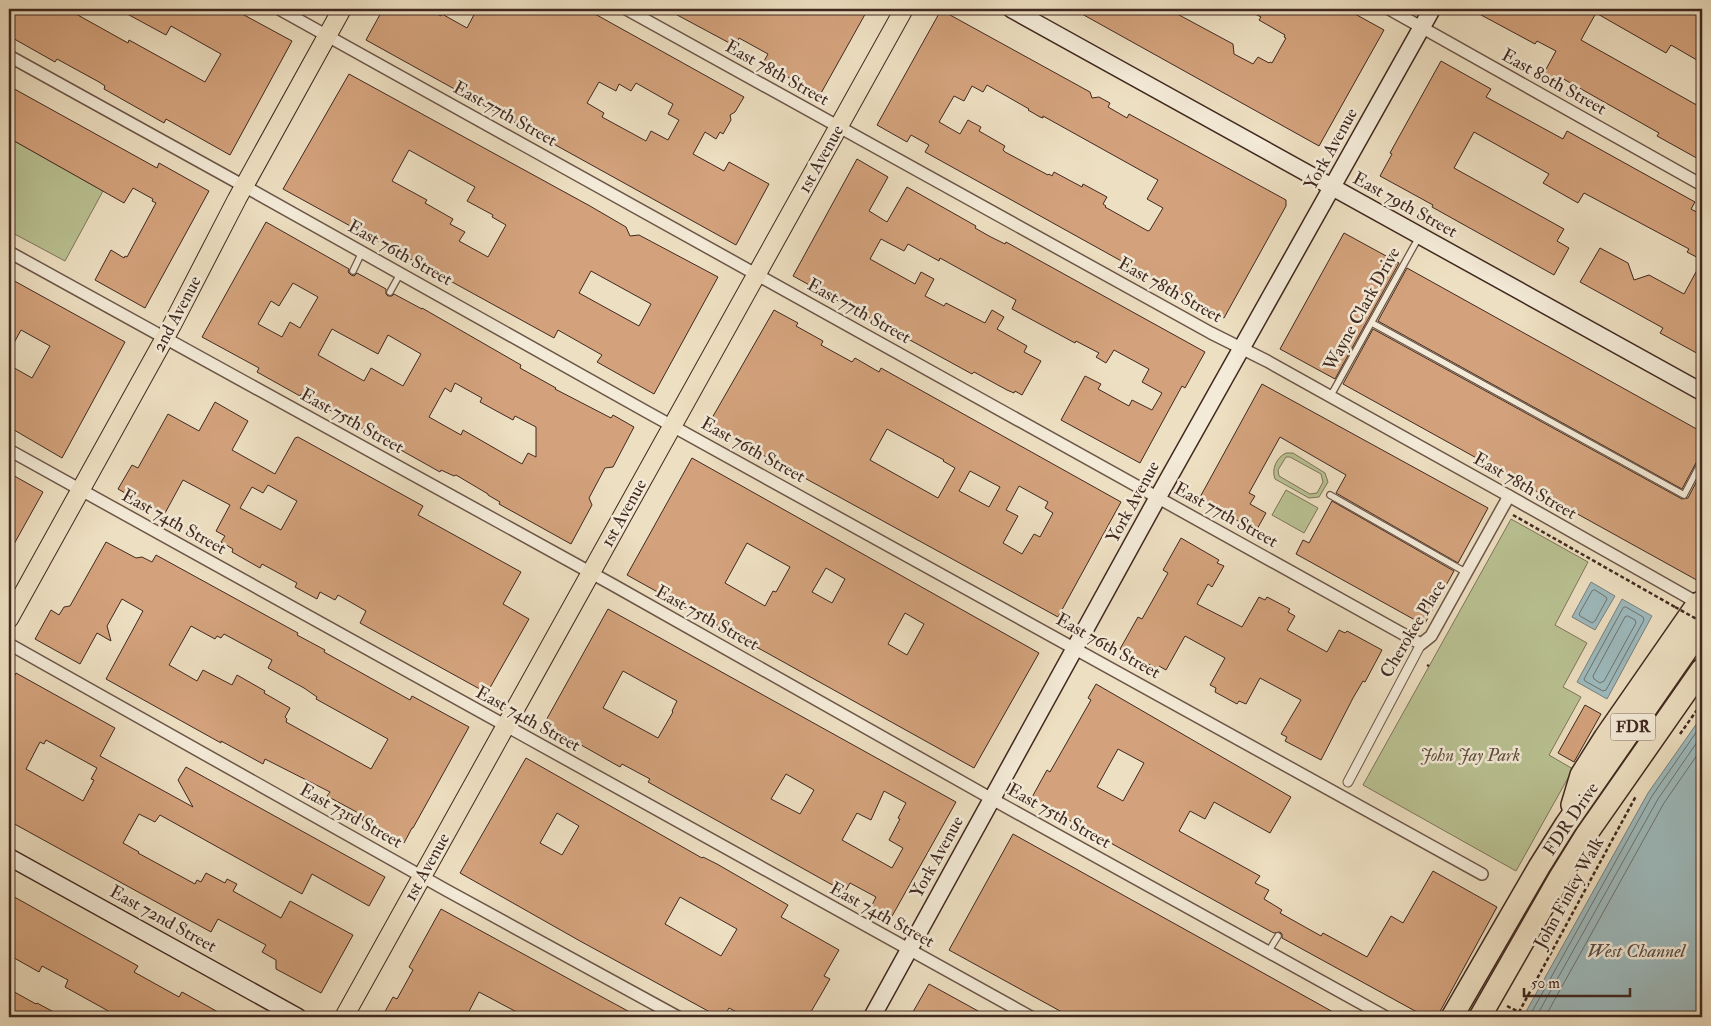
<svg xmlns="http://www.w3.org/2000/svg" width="1711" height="1026" viewBox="0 0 1711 1026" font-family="'IM FELL Double Pica',serif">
  <rect width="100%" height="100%" fill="#eddfc1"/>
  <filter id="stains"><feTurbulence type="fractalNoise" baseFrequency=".004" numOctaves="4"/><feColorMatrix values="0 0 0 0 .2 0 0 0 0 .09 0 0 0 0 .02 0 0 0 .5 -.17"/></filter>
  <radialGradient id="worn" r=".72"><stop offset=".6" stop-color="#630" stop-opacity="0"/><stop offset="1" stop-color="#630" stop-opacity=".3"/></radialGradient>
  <!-- green -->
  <g fill="#b9c192" stroke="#7d7559" fill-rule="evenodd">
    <path d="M9 138 103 191 65 261 9 231Z"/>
    <path d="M1286 453H1293L1325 473 1328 482 1319 497 1309 498 1275 479C1271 469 1277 457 1286 453ZM1286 457H1290L1321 474 1323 482 1317 493 1310 494 1279 476 1278 470Z"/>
    <path d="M1286 490 1318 508 1304 533 1272 515Z"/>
    <path d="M1511 519 1588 562 1555 625 1587 643 1563 687 1581 697 1549 755 1573 769 1516 871 1363 785Z"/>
  </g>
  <!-- water -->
  <g fill="#9dbabd" stroke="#78807e">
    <path d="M1591 582 1615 596 1595 630 1572 617Z"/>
    <path d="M1622 599 1652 616 1607 699 1577 682Z"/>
    <path d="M1702 716V1017H1523L1648 793Z"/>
  </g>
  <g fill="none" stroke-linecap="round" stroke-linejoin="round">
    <!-- shore -->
    <g stroke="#6f726e" stroke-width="1">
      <path d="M1595 590 1606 597 1607 599 1595 621 1592 623 1580 616 1579 614 1592 591Z"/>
      <path d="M1626 607 1643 617 1644 620 1606 690 1603 691 1585 681 1584 679 1623 608Z"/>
      <path d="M1628 616 1635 620 1636 623 1604 681 1600 683 1594 679 1593 676 1625 617Z"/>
      <path d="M1529 1017 1652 796 1702 724"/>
      <path d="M1536 1017 1658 799 1702 735"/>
      <path d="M1545 1017 1664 803 1702 748"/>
    </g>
  </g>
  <!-- building -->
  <g fill="#d3a27c" stroke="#412920" fill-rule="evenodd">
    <path d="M9 9H79L76 14 128 43 129 40 205 82 221 54 171 26 166 35 118 9H233L292 41 230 155 166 119 164 123 104 89 105 86 99 82 57 59 55 62 9 36Z"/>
    <path d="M383 9H427L441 16 442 14 467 28 477 9H586L744 97 735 112 730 115 731 120 723 134 720 132 716 139 705 132 693 154 724 171 729 162 769 184 736 245 366 40ZM599 82 616 91 619 84 631 91 636 83 673 104 668 114 679 120 668 140 651 131 646 141 602 117 604 113 587 103Z"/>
    <path d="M666 9H868L820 95 763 63 768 54 739 38 735 46Z"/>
    <path d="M1073 9H1168L1233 44 1234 54 1253 64 1258 57 1269 63 1270 62 1272 63 1286 38 1284 37 1285 35 1259 20 1261 17 1245 9H1346L1384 30 1319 146Z"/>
    <path d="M1470 9H1693L1702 14V63L1671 45 1666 53 1596 13 1581 40 1702 108V161L1657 136 1659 133 1560 77 1558 81 1544 73 1556 51 1537 41 1535 44Z"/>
    <path d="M941 10 1090 92 1092 98 1099 97 1110 103 1108 107 1127 118 1129 114 1286 200V206L1224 318 925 152 929 145 911 135 907 142 877 125ZM987 85 1029 109 1028 110 1040 117 1043 118V116L1158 180 1147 199 1163 208 1150 230 1148 231 1105 207 1106 206 1103 204 1107 197 1083 184 1082 187 1054 172 1052 176 1049 174 1048 175 1005 152 1003 150 1005 146 979 131 981 127 968 120 960 134 939 122 954 96 964 101 972 86 983 92Z"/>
    <path d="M1441 61 1491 89 1486 97 1563 139 1567 131 1695 202 1691 209 1702 215V260L1687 252 1689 249 1584 193 1578 203 1543 183 1549 174 1474 132 1454 168 1564 229 1557 241 1569 248 1554 275 1432 207 1433 205 1380 176 1392 154 1390 153Z"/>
    <path d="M349 74 590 206 626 227 630 236 639 235 718 277 654 394 597 362 602 355 558 330 554 338 283 189ZM409 150 475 187 467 201 493 215 492 217 506 225 488 257 459 241 465 232 450 224 453 219 425 203 427 200 392 181ZM591 271 651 304 639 326 579 293Z"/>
    <path d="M9 86 157 168 159 163 209 191 145 308 95 280 111 250 124 258 125 256 127 257 156 203 152 201 153 199 133 188 124 203 9 138Z"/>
    <path d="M857 159 888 177 869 211 887 222 907 187 976 226 975 228 989 236 1005 244 1006 242 1205 352 1185 388 1182 386 1140 463 1061 420 1085 376 1101 384 1098 389 1129 406 1132 400 1152 410 1162 393 1142 382 1149 369 1114 350 1106 363 1096 357 1099 353 1076 341 1075 343 1012 309 1016 300 940 258 939 261 908 244 904 251 881 239 870 259 915 284 921 272 934 279 925 296 944 306 946 303 985 323 992 310 1004 317 997 329 1027 346 1024 352 1041 361 1022 395 1015 391 1014 393 1007 390 974 372 972 374 793 276Z"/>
    <path d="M266 222 349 269 348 272 351 275 354 276 357 273 386 289V294L388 296H392L394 294 422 309V308L521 365 520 368 556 388 555 389 611 418 613 415 634 427 613 467 605 468 589 498 592 505 571 544 499 504 500 502 488 495V494L456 475 454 476 441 470 440 472 301 394 300 396 257 372 259 368 202 337ZM293 283 318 297 300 328 290 322 282 337 258 324 271 301 279 306ZM332 329 378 354 388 335 421 354 403 386 371 368 364 381 318 355ZM455 383 482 398 480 402 513 420 515 416 536 427V457L528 453 522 464 463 430 461 435 429 417 445 388 451 392Z"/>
    <path d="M1344 233 1399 263 1335 379 1280 349Z"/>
    <path d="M1600 248 1628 263 1634 280 1649 275 1684 294 1702 261V356L1660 333 1663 328 1580 282Z"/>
    <path d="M1407 268 1702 432V456L1698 459 1682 489 1378 321Z"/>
    <path d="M9 278 125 342 62 458 9 427V365L32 378 50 346 21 330 9 352Z"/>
    <path d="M774 310 798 323 796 326 823 341 821 345 852 362 855 358 879 372 881 368 1121 502 1058 617 708 425ZM887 429 944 460 943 461 955 468 938 498 870 460ZM970 471 1000 487 989 507 959 491ZM1019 486 1048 502 1045 508 1053 513 1040 537 1034 534 1022 554 1003 543 1018 516 1006 510Z"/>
    <path d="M1373 329 1682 499 1688 498 1702 471V583L1343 384Z"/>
    <path d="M1262 384 1488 508 1458 563 1336 493 1346 475 1280 437 1249 493 1255 496 1250 504 1266 513 1256 531 1199 499Z"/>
    <path d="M215 402 248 421 232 450 275 474 295 438 298 437 423 506 418 515 521 572 503 604 529 619 487 693 360 623 366 611 338 595 335 600 320 592 317 599 295 587 297 583 262 564 260 568 232 552 233 549 221 542 225 536 216 531 230 505 183 480 164 515 118 489 132 465 138 468 168 414 199 431ZM268 485 297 501 281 530 240 508 252 487 263 493Z"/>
    <path d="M692 458 1039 653 974 768 627 575ZM747 543 790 567 776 592 773 591 765 606 725 583ZM826 568 845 579 832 603 812 592ZM905 613 924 624 907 655 888 644Z"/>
    <path d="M9 473 43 492 9 553Z"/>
    <path d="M1332 501 1454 571 1424 625 1296 554 1303 540 1309 543Z"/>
    <path d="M1181 538 1219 560 1217 563 1224 566 1212 587 1208 584 1197 604 1242 627 1259 597 1265 600 1267 597 1290 609 1288 612 1295 616 1287 630 1327 652 1339 630 1345 633 1347 631 1382 650 1365 682 1363 681 1353 698 1321 760 1285 741 1287 737 1281 734 1301 700 1260 678 1246 704 1239 701 1237 704 1215 692 1216 688 1210 685 1225 658 1185 636 1166 670 1159 666 1158 669 1120 649 1138 617 1142 619 1168 573 1163 570Z"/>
    <path d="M106 542 136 558 142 557 152 562 156 555 298 633 297 635 325 650 324 652 410 700 412 696 469 727 413 828H412L404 843 362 820 364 816 327 796 330 792 265 759 263 764 221 741V743L106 679 143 611 122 599 107 626 111 641 97 633 80 664 35 639 51 610 59 615 64 607 70 606ZM191 626 215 639 217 636 221 638 224 634 272 660 268 668 304 688 317 697 316 699 388 739 371 769 286 722 287 719 285 717 290 708 264 693 265 691 237 675 232 685 203 670 197 681 169 665Z"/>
    <path d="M608 609 956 802 891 918 871 907 876 897 850 883 845 892 648 782 650 779 622 764 620 767 544 724ZM623 671 677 701 672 711 673 712 658 738 603 708ZM786 774 814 790 800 814 771 799ZM884 791 906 803 898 818 900 819 889 840 903 848 892 868 842 840 857 813 871 820Z"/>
    <path d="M16 673 115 728 100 756 193 807 178 780 186 767 385 877 369 906 312 874 302 894 160 815 155 822 139 814 123 843 139 852 138 853 195 884 197 880 201 882 206 873 225 883 227 879 237 884 233 891 281 918 290 901 353 935 321 993 276 969V960L262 952 266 945 218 919 211 932 9 821V687ZM46 740 97 768 91 779 94 780 83 801 26 769 40 742 44 744Z"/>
    <path d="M1096 684 1291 797 1270 833 1214 802 1205 819 1190 811 1179 831 1260 876 1255 883 1269 890 1264 899 1282 910 1280 913 1321 936 1323 933 1367 957 1391 916 1403 923 1433 871 1497 907 1437 1017H1426L1282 938V934L1280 932 1274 933 1270 931 1031 799 1047 770 1050 772 1091 700 1088 698ZM1118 749 1144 763 1123 801 1097 787Z"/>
    <path d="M1585 705 1601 714 1574 762 1558 753Z"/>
    <path d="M526 758 702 858 703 857 717 864 788 905 781 917 839 950 824 976 830 979 808 1017 799 1012 796 1017H746L729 1008 724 1017H719L580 941 460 873ZM557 813 579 826 562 855 540 843ZM680 897 737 929 721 956 665 924Z"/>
    <path d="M1013 834 1213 945 1342 1017H1071L949 950Z"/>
    <path d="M9 894 138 966 134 972 179 997 182 992 227 1017H133L124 1012 122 1017H109L112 1013 65 987 68 980 42 966 39 972 9 955Z"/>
    <path d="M441 909 591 991 639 1017H526L479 992 466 1017H382L393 997 397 999 413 970 409 967Z"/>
    <path d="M929 984 989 1017H910Z"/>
    <path d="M9 989 36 1004 37 1003 63 1017H9Z"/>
  </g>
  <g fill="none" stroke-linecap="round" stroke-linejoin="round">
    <!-- service casing -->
    <g stroke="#6c5648" stroke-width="8">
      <g id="service">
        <path d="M353 271 362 252"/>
        <path d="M390 292 400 274"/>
        <path d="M1372 323 1684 495 1702 461"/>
        <path d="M1330 397 1419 237"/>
        <path d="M1330 495 1467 573"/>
        <path d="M1268 952 1278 936"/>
      </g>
    </g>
    <!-- pedestrian casing -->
    <g stroke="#6c5648" stroke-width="11">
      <path id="pedestrian" d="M1348 782 1421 644"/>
    </g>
    <!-- minor casing -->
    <g stroke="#6c5648" stroke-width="14">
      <g id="minor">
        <path d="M279 9 1421 644 1431 636 1509 496"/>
        <path d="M626 9 1211 333 1267 361 1509 496 1698 603"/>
        <path d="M1389 9 1702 185"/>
        <path d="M9 56 244 186 647 412 1482 874"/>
        <path d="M9 252 615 586 992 799 1386 1017"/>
        <path d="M9 450 1031 1017"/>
        <path d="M9 644 446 890 678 1017"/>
      </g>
    </g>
    <!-- secondary casing -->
    <g stroke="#412920" stroke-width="19">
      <g id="secondary">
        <path d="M1011 9 1702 392"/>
        <path d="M9 857 298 1017"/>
        <path d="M872 1017 1158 497 1432 9"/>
      </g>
    </g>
    <!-- primary casing -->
    <g stroke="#412920" stroke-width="20">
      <g id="primary">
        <path d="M9 619 172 325 237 199 342 9"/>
        <path d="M344 1017 904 9"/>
      </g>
    </g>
    <!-- motorway casing -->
    <g stroke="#412920" stroke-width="24">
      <g id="motorway">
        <path d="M1572 805 1581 775 1605 737 1698 603"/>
        <path d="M1452 1017 1539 867 1566 824 1702 628"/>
        <path d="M1480 1017 1560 877 1586 835 1702 669"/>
      </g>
    </g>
    <!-- path -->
    <g stroke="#412920" stroke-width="2.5" stroke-dasharray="4 2.5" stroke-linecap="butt">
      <path d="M1513 515 1675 607"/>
      <path d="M1427 665 1429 666"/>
      <path d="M1680 734 1702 703"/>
      <path d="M1507 1006 1519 1012 1636 796"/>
    </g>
    <!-- service -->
    <use href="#service" stroke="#f3ead7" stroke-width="5.5"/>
    <!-- pedestrian -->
    <use href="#pedestrian" stroke="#f3ead7" stroke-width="9"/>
    <!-- minor -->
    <use href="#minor" stroke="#f3ead7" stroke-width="11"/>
    <!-- secondary -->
    <use href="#secondary" stroke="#f3ead7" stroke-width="16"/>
    <!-- primary -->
    <use href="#primary" stroke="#eddfc1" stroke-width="18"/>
    <!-- motorway -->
    <use href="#motorway" stroke="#eddfc1" stroke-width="21"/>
    <!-- path-bridge -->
    <path stroke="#412920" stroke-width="2.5" stroke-dasharray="4 2.5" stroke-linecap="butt" d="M1675 607 1702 622"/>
  </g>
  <g text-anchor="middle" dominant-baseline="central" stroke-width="5" stroke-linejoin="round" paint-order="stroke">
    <!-- shield labels -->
    <rect fill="#f3ead7" stroke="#766357" stroke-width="1" x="1610.5" y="713.5" width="45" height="27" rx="4"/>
    <g font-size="16" font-weight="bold" fill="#412920">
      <text x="1633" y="727">FDR</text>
    </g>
    <!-- street labels -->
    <g font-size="18" fill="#412920" stroke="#f3ead7">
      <text transform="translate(777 73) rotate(29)">East 78th Street</text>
      <text transform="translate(1554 82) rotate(29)">East 80th Street</text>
      <text transform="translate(505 114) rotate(29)">East 77th Street</text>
      <text transform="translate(1331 149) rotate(-61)">York Avenue</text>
      <text transform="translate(821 159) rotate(-61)">1st Avenue</text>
      <text transform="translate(1405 205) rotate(29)">East 79th Street</text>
      <text transform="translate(400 253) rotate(29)">East 76th Street</text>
      <text transform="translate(1170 290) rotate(29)">East 78th Street</text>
      <text transform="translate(1362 309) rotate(-61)">Wayne Clark Drive</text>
      <text transform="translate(859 311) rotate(29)">East 77th Street</text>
      <text transform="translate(177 314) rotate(-62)">2nd Avenue</text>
      <text transform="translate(352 421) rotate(29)">East 75th Street</text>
      <text transform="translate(753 450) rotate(29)">East 76th Street</text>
      <text transform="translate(1525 486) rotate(30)">East 78th Street</text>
      <text transform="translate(1133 502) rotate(-61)">York Avenue</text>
      <text transform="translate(624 513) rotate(-61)">1st Avenue</text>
      <text transform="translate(1226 515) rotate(29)">East 77th Street</text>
      <text transform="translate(174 522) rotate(29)">East 74th Street</text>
      <text transform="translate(707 618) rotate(29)">East 75th Street</text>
      <text transform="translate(1413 629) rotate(-59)">Cherokee Place</text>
      <text transform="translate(1108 646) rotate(29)">East 76th Street</text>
      <text transform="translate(528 719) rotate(29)">East 74th Street</text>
      <text transform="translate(351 816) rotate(29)">East 73rd Street</text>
      <text transform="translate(1059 816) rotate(29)">East 75th Street</text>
      <text transform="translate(1571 819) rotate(-56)">FDR Drive</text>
      <text transform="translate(937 857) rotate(-61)">York Avenue</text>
      <text transform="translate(427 867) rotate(-61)">1st Avenue</text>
      <text transform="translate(1569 893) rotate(-61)">John Finley Walk</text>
      <text transform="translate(882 915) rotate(29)">East 74th Street</text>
      <text transform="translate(163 919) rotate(29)">East 72nd Street</text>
    </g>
    <!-- park labels -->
    <g font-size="18" font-style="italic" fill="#5f4f3c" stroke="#f3ead7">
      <text x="1470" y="755">John Jay Park</text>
    </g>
    <!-- water labels -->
    <g font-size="19" font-style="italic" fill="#584d47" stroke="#f3ead7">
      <text x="1636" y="951">West Channel</text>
    </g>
  </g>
  <!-- margin -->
  <rect width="1711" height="1026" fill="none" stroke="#eddfc1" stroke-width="30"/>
  <rect x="10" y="10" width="1691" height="1006" fill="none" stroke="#412920" stroke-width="2.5"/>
  <rect x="15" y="15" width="1681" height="996" fill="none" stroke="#412920"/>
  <!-- scale -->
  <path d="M1524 988v8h106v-8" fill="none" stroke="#412920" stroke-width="2.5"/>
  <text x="1531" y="988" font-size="15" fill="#412920" stroke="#f3ead7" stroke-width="4" paint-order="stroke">50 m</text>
  <rect width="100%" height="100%" filter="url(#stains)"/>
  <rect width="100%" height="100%" fill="url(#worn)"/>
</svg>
